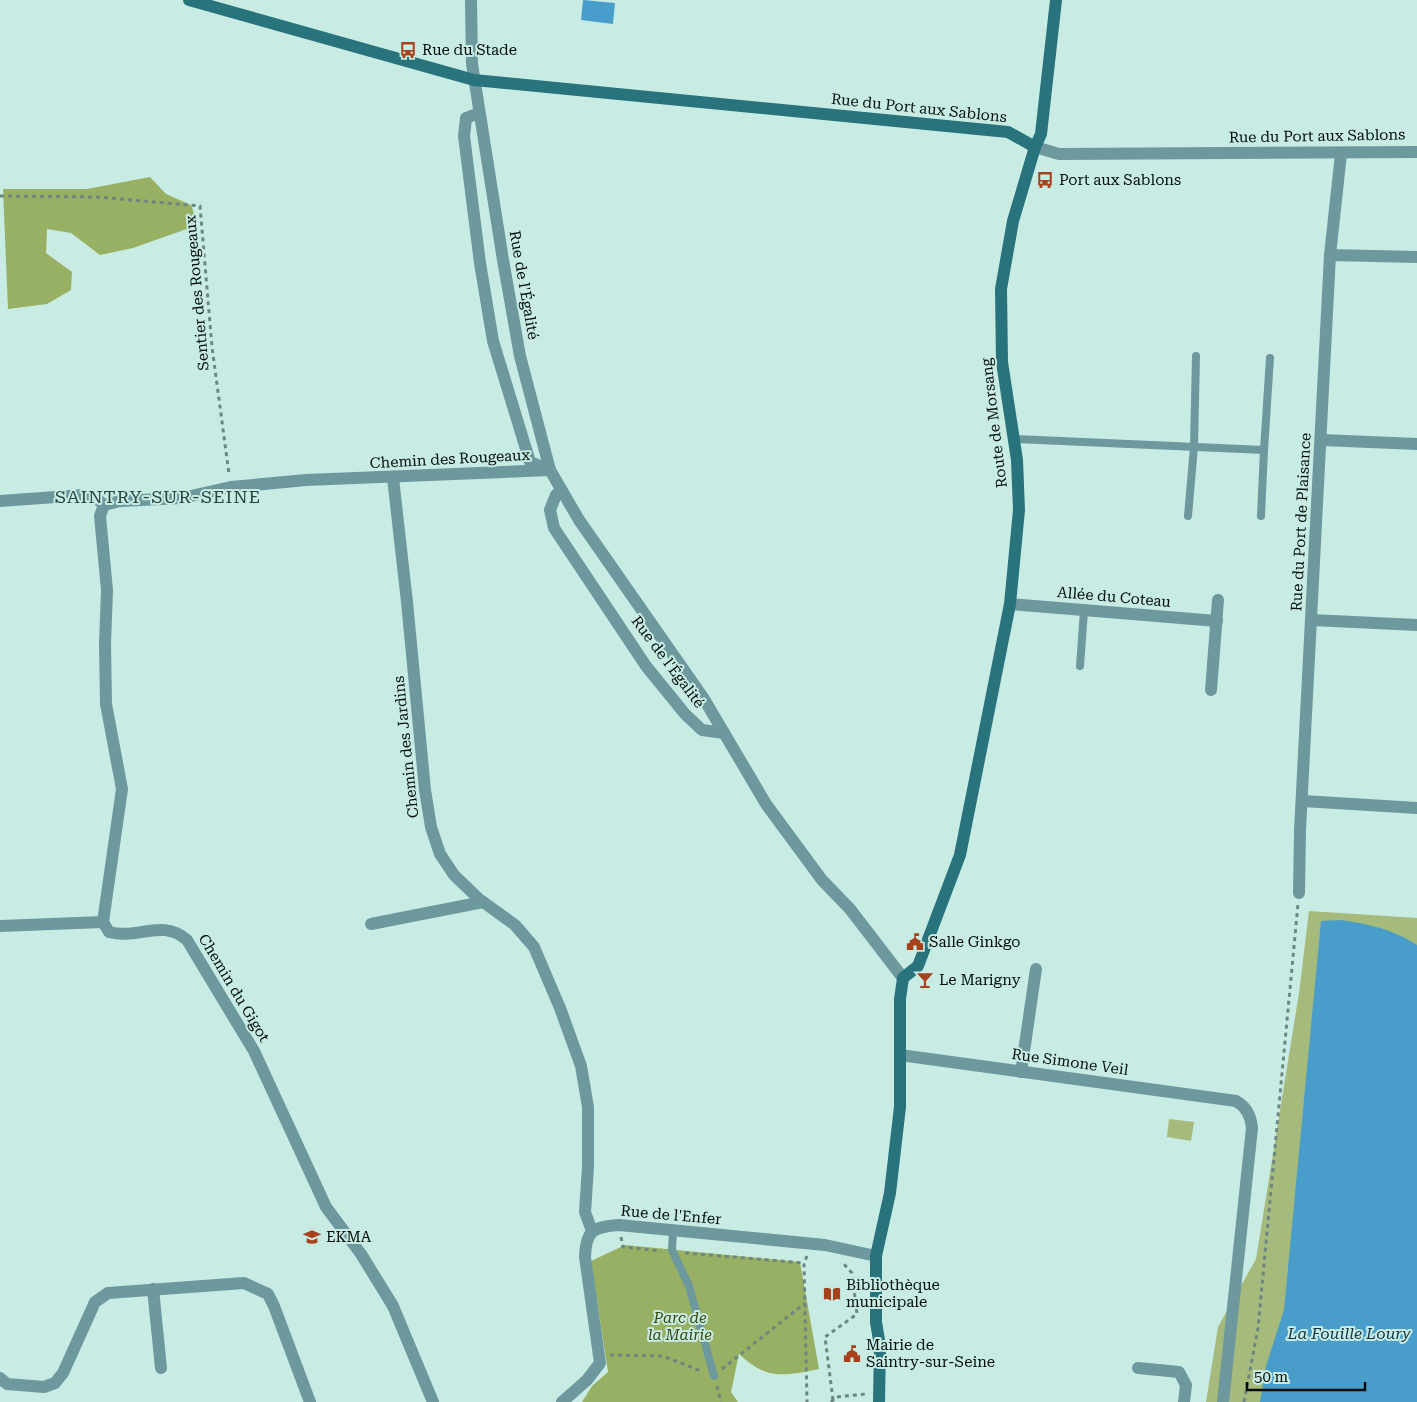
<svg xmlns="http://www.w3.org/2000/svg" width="1417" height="1402" viewBox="0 0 1417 1402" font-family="'Roboto Serif',serif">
  <rect width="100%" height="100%" fill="#c8ece3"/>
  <!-- green -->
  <g fill="#a5ba7b">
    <path d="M1309 911 1417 918V1402H1206L1218 1327 1256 1259 1299 993Z"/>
    <path d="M1169 1119 1194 1122 1191 1141 1167 1137Z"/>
  </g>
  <!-- forest -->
  <g fill="#98b063">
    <path d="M150 177 166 194 191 205 198 225 133 248 100 255 71 233 47 229 46 253 72 272 71 290 47 304 8 309 3 189H87Z"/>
    <path d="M625 1245 800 1262 819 1369C785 1376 766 1380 739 1354L731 1392 738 1402H582L592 1386 608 1372 591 1261Z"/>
  </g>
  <!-- water -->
  <g fill="#499dcb">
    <path d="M583 0 615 3 613 24 581 20Z"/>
    <path d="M1340 920C1369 924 1392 929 1417 945V1402H1260L1266 1366 1284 1310 1321 921Z"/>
  </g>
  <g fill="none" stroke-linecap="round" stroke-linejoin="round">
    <!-- path -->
    <g stroke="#6d8680" stroke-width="3" stroke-dasharray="4 4" stroke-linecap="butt">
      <path d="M0 196 97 197 200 206 212 347 229 474"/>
      <path d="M621 1237 623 1247 661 1251"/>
      <path d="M685 1253 804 1263"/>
      <path d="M807 1256 804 1263 807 1402"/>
      <path d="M610 1355 663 1356 701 1371"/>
      <path d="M722 1369 805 1303"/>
      <path d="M717 1386 721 1402"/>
      <path d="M833 1400 825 1337 857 1314 852 1273 843 1263"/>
      <path d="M831 1402 836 1397 866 1394"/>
      <path d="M1244 1402 1258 1328 1298 904"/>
    </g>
    <!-- lane -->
    <g stroke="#6c989e" stroke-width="8">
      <path d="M1014 439 1264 450 1261 516"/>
      <path d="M1264 450 1270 358"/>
      <path d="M1188 516 1194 447 1196 356"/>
      <path d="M1080 666 1084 611"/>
      <path d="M673 1231 672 1250 689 1286 714 1376"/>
    </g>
    <!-- street -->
    <g stroke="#6c989e" stroke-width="12">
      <path d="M471 0 472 64 503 260 520 356 550 470 579 520 704 699 766 804 822 880 850 909 903 978"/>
      <path d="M479 113 466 118 464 136 480 263 493 341 530 462 548 469"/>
      <path d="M1035 147 1059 154 1417 152"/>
      <path d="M1330 255 1417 257"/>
      <path d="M1322 440 1417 444"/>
      <path d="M393 478 407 602 425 790 431 827 440 854 454 875 479 899 515 925 534 947 560 1008 581 1066 588 1107V1167L585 1212 592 1231"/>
      <path d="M561 490 556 495 550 510 554 528 646 666 685 714 702 730 724 733"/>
      <path d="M0 501 83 495 96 498 104 505 120 501 182 498 231 487 306 480 550 470"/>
      <path d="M104 505 100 516 107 590 105 644 106 704 122 789 103 922 109 932C138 940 162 918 187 940L254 1051 326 1207 361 1254 393 1306 433 1402"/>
      <path d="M1010 604 1217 621"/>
      <path d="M1312 620 1417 625"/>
      <path d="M1211 690 1218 600"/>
      <path d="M1303 801 1417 808"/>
      <path d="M1299 893 1300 830 1330 255 1341 154"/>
      <path d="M371 924 483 902"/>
      <path d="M0 926 103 922"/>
      <path d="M900 1055 1236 1101C1247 1107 1251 1116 1252 1128L1223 1402"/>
      <path d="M1021 1072 1036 969"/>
      <path d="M153 1289 161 1368"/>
      <path d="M1138 1368 1179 1372 1186 1385 1184 1402"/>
      <path d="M0 1378 7 1384 44 1387 55 1383 63 1373 95 1302 108 1293 244 1283 268 1294 274 1306 310 1402"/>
      <path d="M562 1402 587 1380 600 1363 585 1257C586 1230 593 1227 619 1225L825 1245 876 1256"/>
    </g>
    <!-- secondary -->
    <g stroke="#29737c" stroke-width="12">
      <path d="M189 0 474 80 1008 132 1035 147"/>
      <path d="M879 1402 880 1346 876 1322V1256L890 1193 900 1107V999L903 978 918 966 960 855 1010 604 1019 510 1017 460 1002 362 1001 289 1013 221 1035 147 1041 134 1056 0"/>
    </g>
  </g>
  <!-- icons -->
  <defs>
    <g id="bus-bare" transform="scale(1.35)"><path d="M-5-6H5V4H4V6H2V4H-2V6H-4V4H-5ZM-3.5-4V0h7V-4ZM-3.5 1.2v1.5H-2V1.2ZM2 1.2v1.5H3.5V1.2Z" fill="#a7411b" stroke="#c8ece3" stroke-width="2.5" paint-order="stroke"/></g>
    <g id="civic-bare" transform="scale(1.35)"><path d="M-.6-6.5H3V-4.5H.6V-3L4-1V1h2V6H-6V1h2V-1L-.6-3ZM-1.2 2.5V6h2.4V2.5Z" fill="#a7411b" stroke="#c8ece3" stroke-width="2.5" paint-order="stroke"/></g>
    <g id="bar-bare" transform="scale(1.35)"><path d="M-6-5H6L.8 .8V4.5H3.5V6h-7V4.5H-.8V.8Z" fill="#a7411b" stroke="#c8ece3" stroke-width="2.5" paint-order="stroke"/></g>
    <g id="school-bare" transform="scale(1.35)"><path d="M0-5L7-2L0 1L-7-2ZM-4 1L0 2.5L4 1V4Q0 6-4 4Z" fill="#a7411b" stroke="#c8ece3" stroke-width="2.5" paint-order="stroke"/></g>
    <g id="library-bare" transform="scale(1.35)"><path d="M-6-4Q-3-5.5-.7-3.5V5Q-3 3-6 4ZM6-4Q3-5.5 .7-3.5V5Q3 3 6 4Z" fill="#a7411b" stroke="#c8ece3" stroke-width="2.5" paint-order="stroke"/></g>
  </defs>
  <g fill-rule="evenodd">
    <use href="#bus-bare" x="408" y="50"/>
    <use href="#bus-bare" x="1045" y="180"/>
    <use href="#civic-bare" x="915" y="942"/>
    <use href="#bar-bare" x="925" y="980"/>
    <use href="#school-bare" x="312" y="1237"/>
    <use href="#library-bare" x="832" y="1294"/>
    <use href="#civic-bare" x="852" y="1354"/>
  </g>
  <g text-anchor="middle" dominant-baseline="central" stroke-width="4" stroke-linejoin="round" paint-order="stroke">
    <!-- poi labels -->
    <g font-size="15" fill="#030e0c" stroke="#c8ece3" text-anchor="start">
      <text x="422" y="50">Rue du Stade</text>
      <text x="1059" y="180">Port aux Sablons</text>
      <text x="929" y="942">Salle Ginkgo</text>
      <text x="939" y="980">Le Marigny</text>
      <text x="326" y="1237">EKMA</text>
      <text x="846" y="1285">Bibliothèque<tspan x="846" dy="17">municipale</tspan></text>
      <text x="866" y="1345">Mairie de<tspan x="866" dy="17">Saintry-sur-Seine</tspan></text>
    </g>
    <!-- street labels -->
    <g font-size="15" fill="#030e0c" stroke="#c8ece3">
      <text transform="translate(919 108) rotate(6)">Rue du Port aux Sablons</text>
      <text transform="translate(1317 136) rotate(-1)">Rue du Port aux Sablons</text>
      <text transform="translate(524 285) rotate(80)">Rue de l'Égalité</text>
      <text transform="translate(197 293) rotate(-95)">Sentier des Rougeaux</text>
      <text transform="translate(994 423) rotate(-97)">Route de Morsang</text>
      <text transform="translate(450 459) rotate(-3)">Chemin des Rougeaux</text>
      <text transform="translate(1301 522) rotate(-87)">Rue du Port de Plaisance</text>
      <text transform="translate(1114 597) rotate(5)">Allée du Coteau</text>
      <text transform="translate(668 662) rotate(53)">Rue de l'Égalité</text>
      <text transform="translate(406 747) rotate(-96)">Chemin des Jardins</text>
      <text transform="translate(234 988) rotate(59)">Chemin du Gigot</text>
      <text transform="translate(1070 1062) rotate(8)">Rue Simone Veil</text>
      <text transform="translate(671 1215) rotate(5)">Rue de l'Enfer</text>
    </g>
    <!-- park labels -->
    <g font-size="15" font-style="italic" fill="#37460c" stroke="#c8ece3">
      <text x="680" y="1318">Parc de<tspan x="680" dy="17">la Mairie</tspan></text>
    </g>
    <!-- water labels -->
    <g font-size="16" font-style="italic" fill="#0e3448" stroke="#c8ece3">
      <text x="1349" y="1333">La Fouille Loury</text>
    </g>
    <!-- quarter labels -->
    <g font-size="18" letter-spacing="1" fill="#284740" stroke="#c8ece3">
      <text x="158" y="496">SAINTRY-SUR-SEINE</text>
    </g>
  </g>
  <!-- scale -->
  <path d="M1247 1382v8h118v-8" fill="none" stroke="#030e0c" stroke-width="2.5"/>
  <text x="1254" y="1382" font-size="15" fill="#030e0c" stroke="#c8ece3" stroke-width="4" paint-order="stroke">50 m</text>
</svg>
